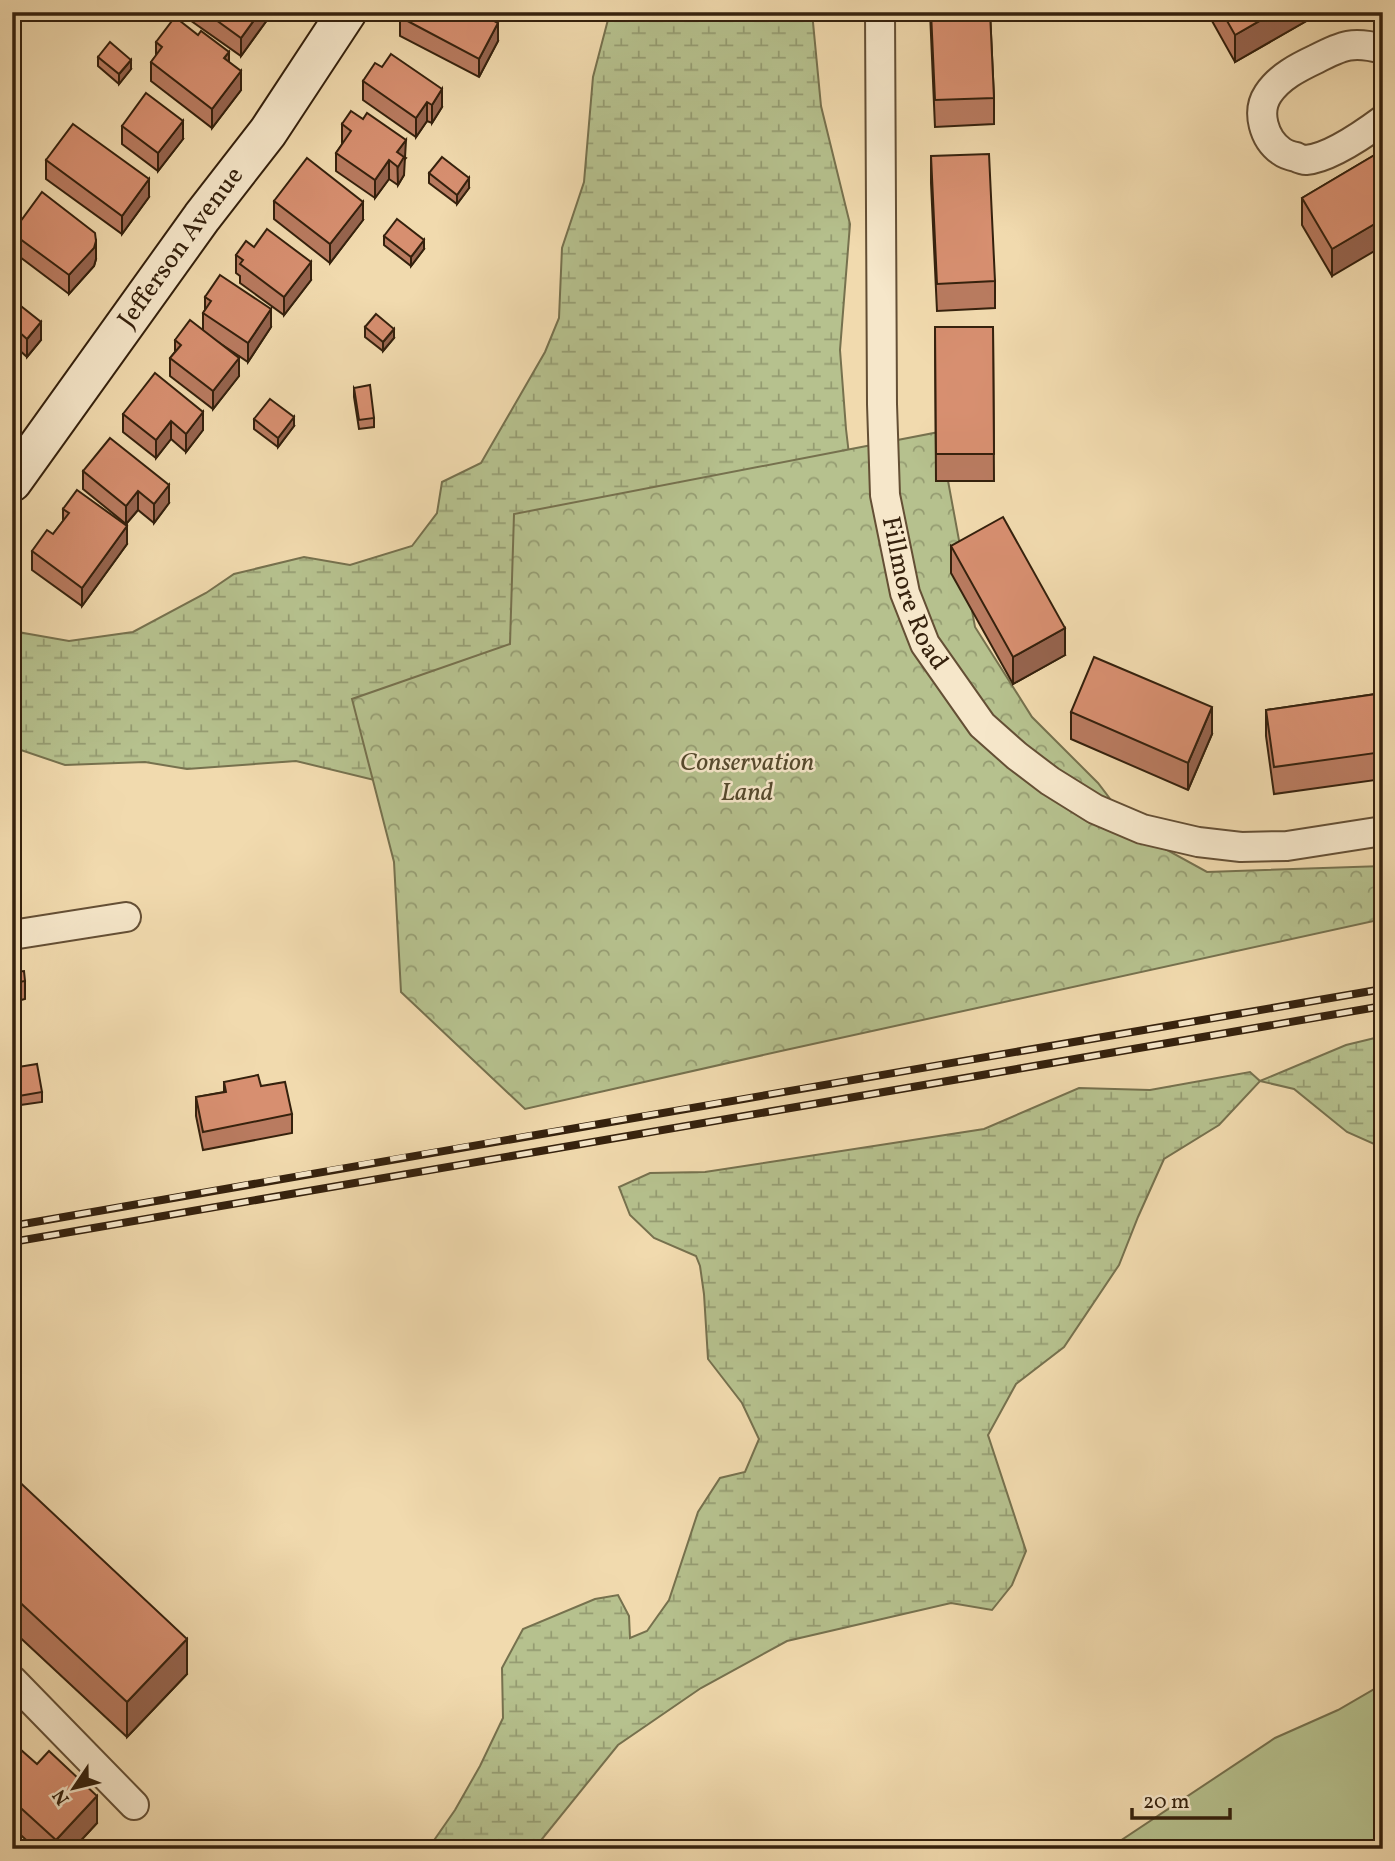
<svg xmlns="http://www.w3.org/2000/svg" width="1395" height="1861" viewBox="0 0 1395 1861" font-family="Vollkorn,serif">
  <defs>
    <pattern id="wetland-marsh" width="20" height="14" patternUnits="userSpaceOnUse" patternTransform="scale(1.75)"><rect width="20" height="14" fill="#b6c18e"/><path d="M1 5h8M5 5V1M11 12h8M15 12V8" fill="none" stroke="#959c72"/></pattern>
    <pattern id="park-crowns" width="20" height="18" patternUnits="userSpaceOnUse" patternTransform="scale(1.75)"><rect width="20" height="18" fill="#b6c18e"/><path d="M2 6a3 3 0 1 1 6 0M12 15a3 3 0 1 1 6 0" fill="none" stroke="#959c72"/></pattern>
  </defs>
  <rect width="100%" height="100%" fill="#f1daae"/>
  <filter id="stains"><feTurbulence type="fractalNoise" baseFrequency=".00286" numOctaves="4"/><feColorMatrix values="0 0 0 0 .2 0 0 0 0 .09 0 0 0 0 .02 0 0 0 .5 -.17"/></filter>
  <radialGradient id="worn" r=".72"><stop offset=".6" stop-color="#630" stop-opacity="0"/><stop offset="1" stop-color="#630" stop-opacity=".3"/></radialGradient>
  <!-- grass -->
  <path fill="#b6c18e" stroke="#76714e" stroke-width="2" d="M1383 1684V1849H1108L1275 1738 1338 1710Z"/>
  <!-- wetland -->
  <g fill="url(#wetland-marsh)" stroke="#76714e" stroke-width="2">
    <path d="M610 12H812L821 106 850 224 840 350 846 429 858 531 440 796 296 761 187 769 145 762 65 765 12 747V631L69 641 133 632 206 593 234 574 304 557 350 565 412 546 437 513 442 482 481 463 545 352 559 318 562 248 584 182 593 77Z"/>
    <path d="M1383 1036V1148L1347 1132 1294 1089 1260 1081 1219 1125 1164 1159 1138 1217 1119 1265 1064 1347 1016 1384 988 1435 1026 1551 1012 1585 992 1610 951 1603 787 1641 701 1688 618 1745 534 1849H428L455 1810 480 1766 503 1718 502 1668 523 1629 595 1599 618 1595 629 1616 630 1638 647 1631 669 1600 698 1512 720 1478 745 1472 759 1439 742 1403 708 1359 704 1294 700 1266 696 1256 654 1238 630 1215 619 1187 650 1173 705 1172 984 1129 1079 1088 1150 1090 1250 1072 1260 1081 1346 1045Z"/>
  </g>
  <!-- park -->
  <path fill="url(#park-crowns)" stroke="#76714e" stroke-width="2" d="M939 432 975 627 1032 717 1098 783 1136 833 1207 872 1383 866V919L781 1051 525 1109 401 992 394 862 352 699 510 644 514 514Z"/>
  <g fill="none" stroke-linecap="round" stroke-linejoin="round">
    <!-- street casing -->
    <g stroke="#644f35" stroke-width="32">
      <g id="street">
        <path id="s1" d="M880 12 882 404 885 495 905 593 925 644 982 725 1017 756 1050 781 1095 809 1142 829 1198 842 1241 847 1287 846 1383 831"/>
        <path d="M1383 49C1353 41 1343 45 1316 59 1299 67 1279 77 1268 94 1256 112 1264 139 1281 151 1285 154 1291 156 1296 157 1300 159 1303 160 1306 160 1330 158 1364 134 1383 120"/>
        <path d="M12 935 126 917"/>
        <path d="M12 1680 134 1805"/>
      </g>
    </g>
    <!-- secondary casing -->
    <g stroke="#35210d" stroke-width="42">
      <g id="secondary">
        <path id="s2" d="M12 482 202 217 268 132 347 12"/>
      </g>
    </g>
    <!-- street -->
    <use href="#street" stroke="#f6e7ca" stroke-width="28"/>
    <!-- secondary -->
    <use href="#secondary" stroke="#f6e7ca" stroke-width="38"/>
    <!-- rail casing -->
    <g stroke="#35210d" stroke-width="8">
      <g id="rail">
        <path d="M12 1226C469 1144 926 1068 1383 989"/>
        <path d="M12 1242 1383 1006"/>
      </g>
    </g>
    <!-- rail -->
    <use href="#rail" stroke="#f6e7ca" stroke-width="5" stroke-dasharray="16" stroke-linecap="butt"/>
  </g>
  <!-- wall -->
  <g fill="#b97b60" stroke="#35210d" stroke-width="2">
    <path d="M187 12H270V16L241 56 187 18Z"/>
    <path d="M930 12H990L994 98V124L935 127Z"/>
    <path d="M1207 12H1322L1235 62Z"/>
    <path d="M400 17 498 41 479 77 400 36Z"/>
    <path d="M156 42 229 62 241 90 212 128 151 81V62L156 56Z"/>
    <path d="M98 57 131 69 119 84 98 66Z"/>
    <path d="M363 81 442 107 432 123 427 121 416 137 363 100Z"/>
    <path d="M342 124 406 158 404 160V175L398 185 389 179 375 198 336 171V153L343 143H342Z"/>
    <path d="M122 126 183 139 158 171 122 144Z"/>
    <path d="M1383 150 1332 276 1302 225V198Z"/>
    <path d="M931 156 995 281V308L937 311 931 183Z"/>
    <path d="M46 160 149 197 122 234 46 179Z"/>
    <path d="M429 173 469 188 457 204 429 183Z"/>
    <path d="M274 201 363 220 330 263 274 219Z"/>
    <path d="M12 233 96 259 94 266 69 294 12 251Z"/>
    <path d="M384 236 424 249 411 266 384 245Z"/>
    <path d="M254 247 311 280 284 315 240 283V276L236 273V255Z"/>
    <path d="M205 297 271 327 248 362 218 342 239 376 213 409 170 376V358L175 352V340L203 330V313L205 310Z"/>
    <path d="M12 299 41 340 27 357 18 349 12 356Z"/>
    <path d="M365 327 394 338 383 351 365 337Z"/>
    <path d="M935 327H993L994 481H936Z"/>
    <path d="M354 388 374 418V427L359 429 354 397Z"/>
    <path d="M203 412V430L186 452 171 439 156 458 123 432V414Z"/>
    <path d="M254 419 294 426 278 447 254 429Z"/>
    <path d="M83 471 169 503 154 523 138 510 126 524 83 489Z"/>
    <path d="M63 509 127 544 82 606 32 570V551L53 534 63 521Z"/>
    <path d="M951 546 1065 655 1013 684 951 573Z"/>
    <path d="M1383 693V779L1274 794 1266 736V710Z"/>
    <path d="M1071 712 1212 734 1188 790 1071 739Z"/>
    <path d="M12 953 15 972 25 981V999L21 1000V1016L12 1017Z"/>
    <path d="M12 1068 42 1092V1102L13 1106Z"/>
    <path d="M224 1082 261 1086 292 1114V1133L203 1150 196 1116V1097L224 1092Z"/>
    <path d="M12 1475 187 1674 127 1737 12 1630Z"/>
    <path d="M12 1742 97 1823 73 1849H36L12 1827Z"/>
  </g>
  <!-- shaded-wall -->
  <g fill="#96644e" stroke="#35210d" stroke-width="2">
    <path d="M260 12H270V16L241 56V38Z"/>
    <path d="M1275 12H1322L1235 62V35Z"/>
    <path d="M498 23V41L479 77V59Z"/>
    <path d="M229 52V70L224 58Z"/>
    <path d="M131 60V69L119 84V74Z"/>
    <path d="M241 71V90L212 128V109Z"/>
    <path d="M442 89V107L432 123V105Z"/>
    <path d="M427 102V121L416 137V118Z"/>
    <path d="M183 121V139L158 171V153Z"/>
    <path d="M406 140 404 175 398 185 397 152Z"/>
    <path d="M389 160V179L375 198V180Z"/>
    <path d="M469 178V188L457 204V195Z"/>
    <path d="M149 179V197L122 234V216Z"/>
    <path d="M363 202V220L330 263V244Z"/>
    <path d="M1383 219V246L1332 276V249Z"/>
    <path d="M424 240V249L411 266V257Z"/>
    <path d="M96 241V259L94 266 69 294V275Z"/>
    <path d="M311 262V280L284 315V297Z"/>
    <path d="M271 309V327L248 362V343Z"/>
    <path d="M41 322V340L27 357V339Z"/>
    <path d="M394 329V338L383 351V342Z"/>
    <path d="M18 331V349L12 356V337Z"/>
    <path d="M239 358V376L213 409V391Z"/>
    <path d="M203 412V430L186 452V434Z"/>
    <path d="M294 417V426L278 447V438Z"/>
    <path d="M171 421V439L156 458V440Z"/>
    <path d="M169 485V503L154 523V504Z"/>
    <path d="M138 491V510L126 524V506Z"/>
    <path d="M127 526V544L82 606V588Z"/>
    <path d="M1065 628V655L1013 684V657Z"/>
    <path d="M1212 707V734L1188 790V763Z"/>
    <path d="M187 1639V1674L127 1737V1702Z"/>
    <path d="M97 1796V1823L73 1849H56V1840Z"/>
  </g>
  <!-- building -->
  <g fill="#d78f70" stroke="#35210d" stroke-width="2">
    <path d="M205 12H260L241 38Z"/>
    <path d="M403 12H478L498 23 479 59 400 17Z"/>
    <path d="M931 12H990L994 98 935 100Z"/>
    <path d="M1222 12H1275L1235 35Z"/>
    <path d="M175 17 198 35 201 31 229 52 224 58 241 71 212 109 151 62 162 47 156 42Z"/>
    <path d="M110 42 131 60 119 74 98 57Z"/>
    <path d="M391 54 442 89 432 105 427 102 416 118 363 81 375 63 382 67Z"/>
    <path d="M146 93 183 121 158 153 122 126Z"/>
    <path d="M351 111 363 119 367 113 406 140 397 152 404 157 398 167 389 160 375 180 336 153 351 131 342 124Z"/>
    <path d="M73 124 149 179 122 216 46 160Z"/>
    <path d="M1383 150V219L1332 249 1302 198Z"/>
    <path d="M989 154 995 281 937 284 931 156Z"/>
    <path d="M442 157 469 178 457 195 429 173Z"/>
    <path d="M307 158 363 202 330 244 274 201Z"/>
    <path d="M42 192 95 233 96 241 94 248 69 275 12 233Z"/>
    <path d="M397 219 424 240 411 257 384 236Z"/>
    <path d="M267 229 311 262 284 297 240 264 243 260 236 255 246 241 254 247Z"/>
    <path d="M220 275 271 309 248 343 203 313 211 301 205 297Z"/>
    <path d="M12 299 41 322 27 339 18 331 12 337Z"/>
    <path d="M376 314 394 329 383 342 365 327Z"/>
    <path d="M190 320 239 358 213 391 170 358 181 345 175 340Z"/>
    <path d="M935 327H993L994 454H936Z"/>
    <path d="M155 373 203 412 186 434 171 421 156 440 123 414Z"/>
    <path d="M370 385 374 418 359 420 354 388Z"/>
    <path d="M270 399 294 417 278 438 254 419Z"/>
    <path d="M110 438 169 485 154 504 138 491 126 506 83 471Z"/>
    <path d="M77 490 127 526 82 588 32 551 47 530 53 534 69 513 63 509Z"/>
    <path d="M1003 517 1065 628 1013 657 951 546Z"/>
    <path d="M1094 657 1212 707 1188 763 1071 712Z"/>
    <path d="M1383 693V752L1274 767 1266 710Z"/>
    <path d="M12 953 15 972 24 971 25 981 19 982 21 998 12 999Z"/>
    <path d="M37 1064 42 1092 13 1097 12 1068Z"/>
    <path d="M258 1075 261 1086 285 1082 292 1114 203 1132 196 1097 226 1092 224 1082Z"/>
    <path d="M12 1475 187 1639 127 1702 12 1595Z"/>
    <path d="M12 1742 37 1764 49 1751 97 1796 56 1840 12 1800Z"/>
  </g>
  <g text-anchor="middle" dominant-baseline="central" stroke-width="5" stroke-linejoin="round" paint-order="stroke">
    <!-- street labels -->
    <g font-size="26" fill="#35210d" stroke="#f6e7ca">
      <text stroke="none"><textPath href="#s2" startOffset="289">Jefferson Avenue</textPath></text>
      <text stroke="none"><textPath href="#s1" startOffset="586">Fillmore Road</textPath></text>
    </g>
    <!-- park labels -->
    <g font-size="26" font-style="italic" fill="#55492d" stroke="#f6e7ca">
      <text x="747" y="763">Conservation<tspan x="747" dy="30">Land</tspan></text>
    </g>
  </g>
  <!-- margin -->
  <rect width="1395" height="1861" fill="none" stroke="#f1daae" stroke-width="42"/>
  <rect x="14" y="14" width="1367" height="1833" fill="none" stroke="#35210d" stroke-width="3.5"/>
  <rect x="21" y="21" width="1353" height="1819" fill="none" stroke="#35210d" stroke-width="2"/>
  <!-- north arrow -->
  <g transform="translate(74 1788) rotate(235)" stroke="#f6e7ca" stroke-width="5" paint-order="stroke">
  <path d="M0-5L12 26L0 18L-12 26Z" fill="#35210d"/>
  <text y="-10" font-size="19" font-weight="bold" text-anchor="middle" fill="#35210d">N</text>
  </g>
  <!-- scale -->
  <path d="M1132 1808v10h98v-10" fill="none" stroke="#35210d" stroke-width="3.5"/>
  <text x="1143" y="1808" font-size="21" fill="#35210d" stroke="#f6e7ca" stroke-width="5" paint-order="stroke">20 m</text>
  <rect width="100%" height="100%" filter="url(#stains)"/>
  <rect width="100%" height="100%" fill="url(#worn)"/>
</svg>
